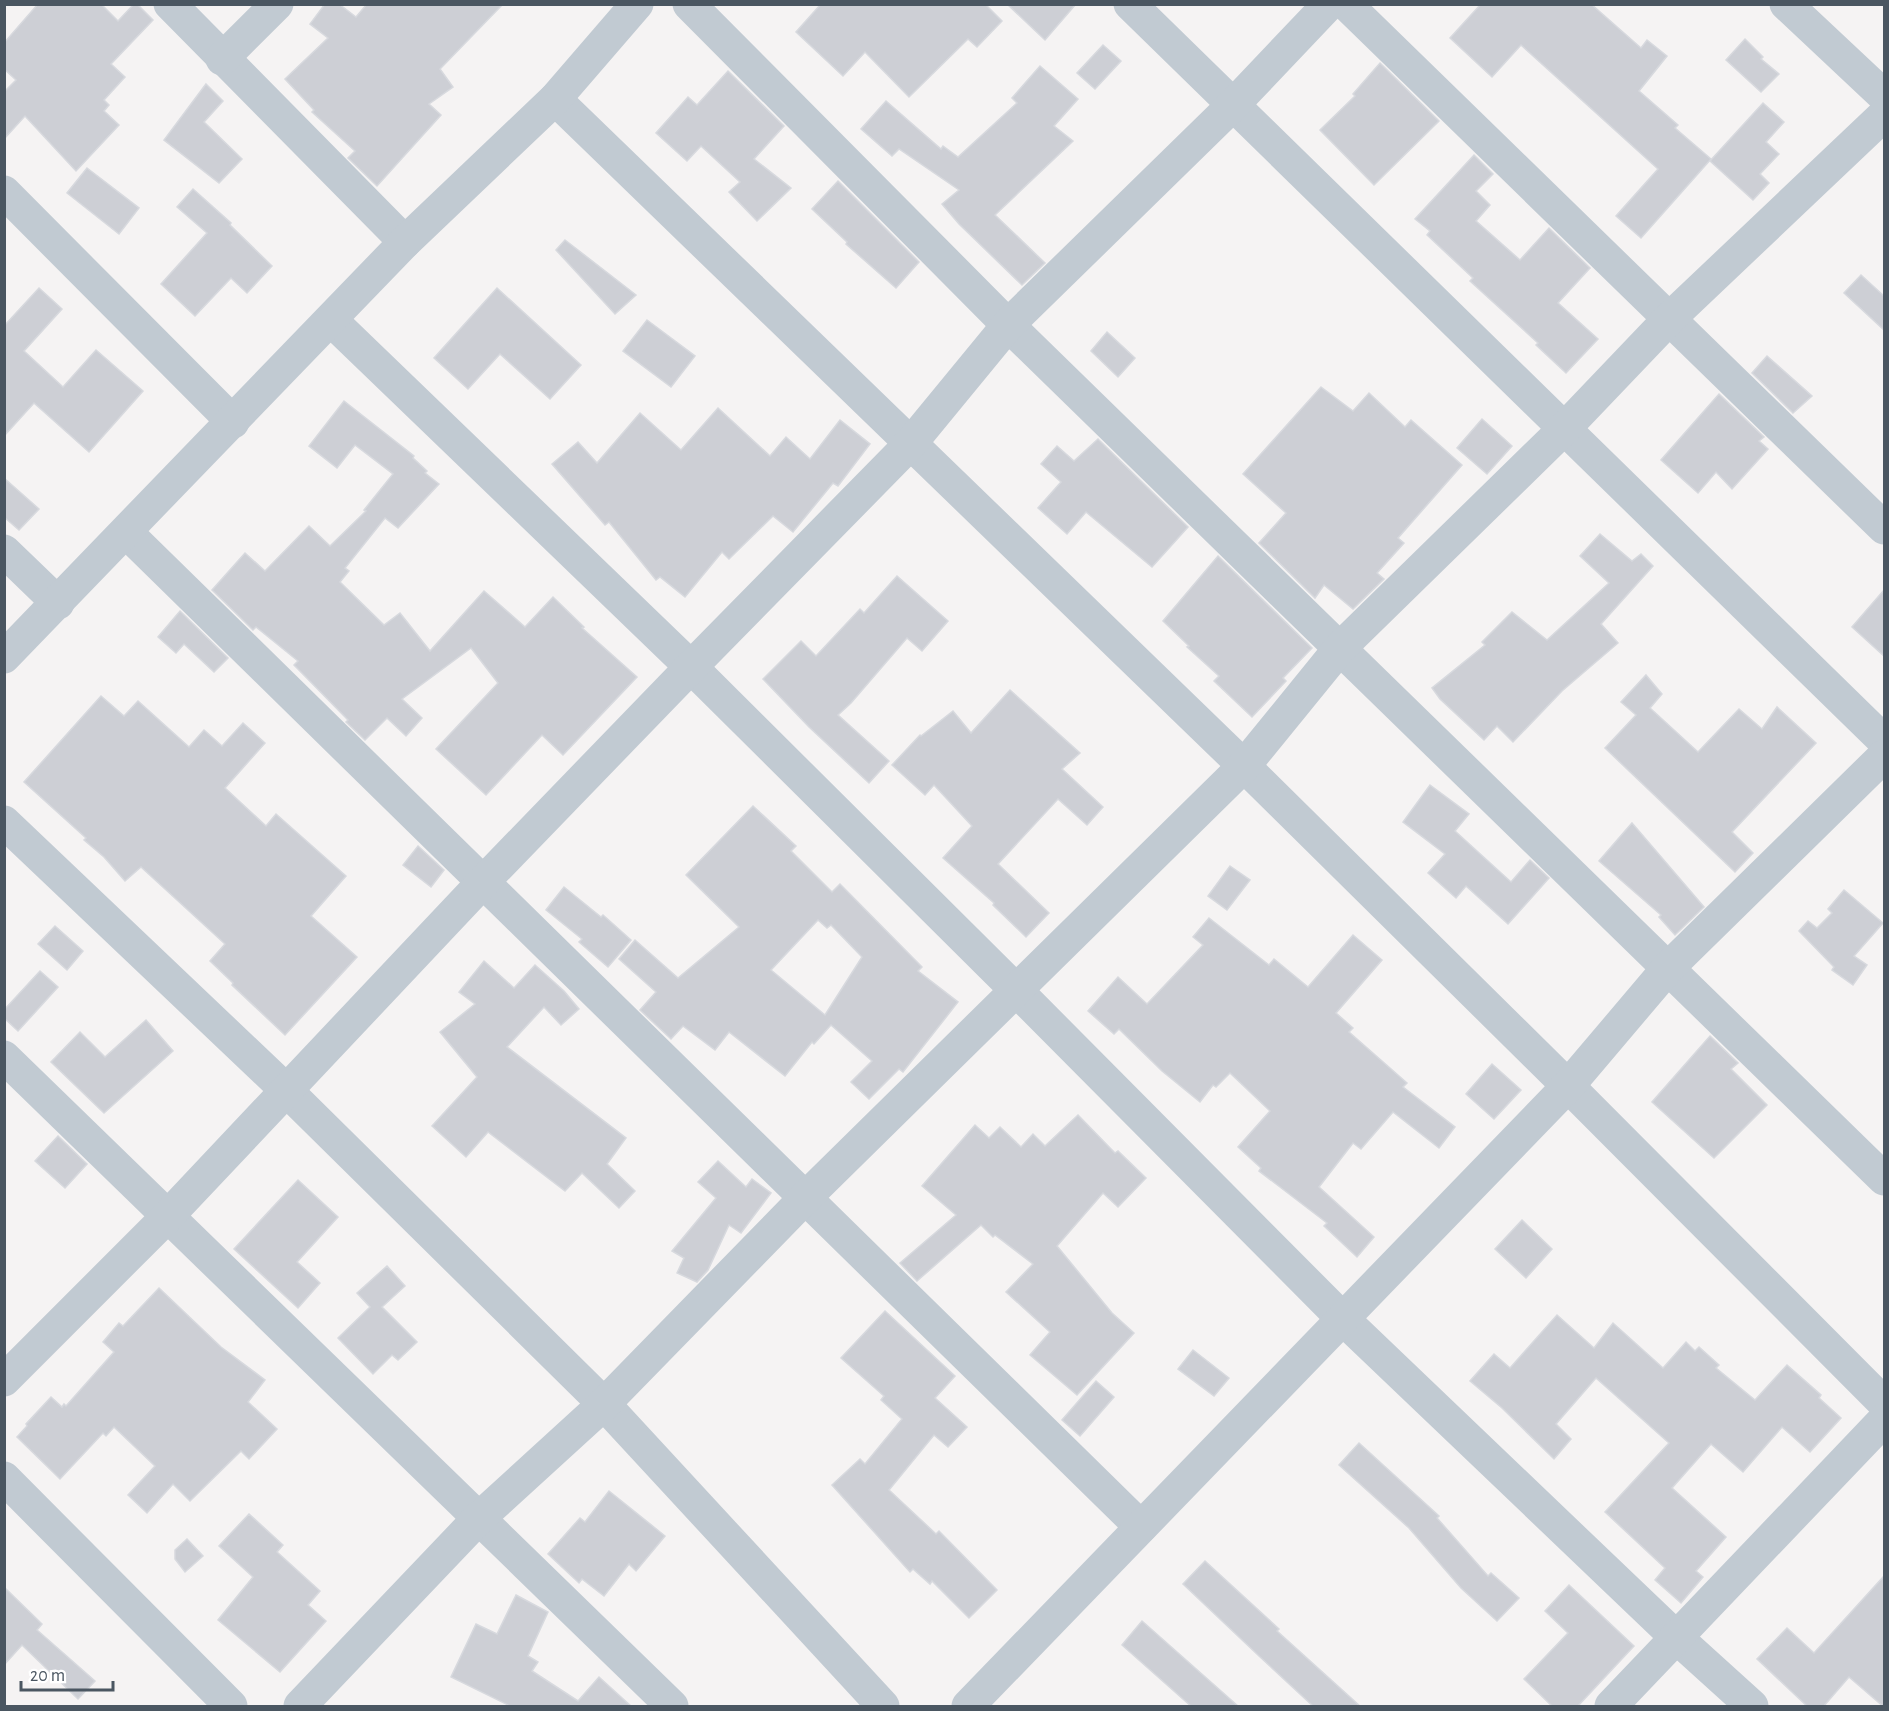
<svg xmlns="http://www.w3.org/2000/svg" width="1889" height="1711" viewBox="0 0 1889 1711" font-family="'Alegreya Sans',sans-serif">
  <rect width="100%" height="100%" fill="#f5f3f3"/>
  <!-- building -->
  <g fill="#cdcfd5" stroke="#d7d9de" stroke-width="1.5" fill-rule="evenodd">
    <path d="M38 4H101L118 21 134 4H137L153 20 111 64 125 77 104 100 109 105 104 111 119 125 76 171 25 116 4 139V92L16 80 4 69V43Z"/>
    <path d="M325 4H339L356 17 367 4H503L440 69 453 87 429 104 441 115 377 186 348 158 355 151 312 112 314 110 285 79 328 38 310 24Z"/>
    <path d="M821 4H985L1002 21 977 47 968 39 909 97 865 52 843 76 796 32Z"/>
    <path d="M1007 4H1076L1045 40Z"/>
    <path d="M1481 4H1591L1641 48 1647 40 1667 56 1639 91 1678 125 1675 128 1711 159 1641 238 1616 216 1658 169 1521 45 1492 77 1450 38Z"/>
    <path d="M1745 39 1763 57 1761 59 1779 74 1761 92 1726 60Z"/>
    <path d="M1103 45 1121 61 1095 89 1077 73Z"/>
    <path d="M1380 63 1439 121 1374 185 1320 130 1355 96 1353 94Z"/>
    <path d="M1040 66 1078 99 1054 126 1073 141 995 215 1045 263 1022 285 959 224 942 204 959 190 899 149 892 156 861 129 886 101 941 149 943 146 958 157 1017 103 1012 98Z"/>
    <path d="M728 71 784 126 754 159 791 188 757 221 729 192 740 182 701 146 687 161 656 133 688 97 697 105Z"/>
    <path d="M206 84 223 101 204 122 242 159 219 183 164 140Z"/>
    <path d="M1763 103 1784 122 1766 142 1779 154 1760 174 1769 183 1753 200 1710 161Z"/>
    <path d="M1474 155 1493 174 1476 191 1490 205 1476 221 1520 260 1549 228 1590 268 1558 303 1598 339 1566 373 1536 345 1538 343 1470 281 1473 278 1427 235 1430 231 1415 219Z"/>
    <path d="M87 168 139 208 119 234 67 193Z"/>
    <path d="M838 181 919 262 896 288 846 244 847 242 812 209Z"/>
    <path d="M193 189 231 223 230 225 272 266 247 293 231 278 195 316 161 284 207 233 177 207Z"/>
    <path d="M565 240 636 295 615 314 556 250Z"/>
    <path d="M1861 275 1884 296V330L1844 293Z"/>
    <path d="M39 288 62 309 24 351 63 387 96 350 143 391 89 452 34 403 4 436V326Z"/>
    <path d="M497 288 581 365 550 399 500 354 468 389 434 358Z"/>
    <path d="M647 320 695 356 671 387 623 351Z"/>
    <path d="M1107 332 1135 358 1118 377 1091 351Z"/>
    <path d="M1767 356 1812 396 1793 413 1752 373Z"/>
    <path d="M1321 387 1353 411 1369 393 1405 427 1411 420 1462 465 1398 538 1404 543 1377 573 1384 579 1353 609 1324 585 1315 598 1259 543 1286 513 1243 474Z"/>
    <path d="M1719 394 1764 437 1759 441 1768 449 1732 489 1716 472 1698 493 1661 460Z"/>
    <path d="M344 401 414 456 413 458 427 471 425 473 439 484 398 528 385 518 345 568 349 571 340 582 384 625 400 613 430 651 484 591 525 627 553 597 584 627 582 628 637 677 563 755 542 735 486 795 436 749 498 683 471 648 402 699 422 718 406 736 387 718 365 740 346 722 348 720 294 665 298 661 256 627 253 630 212 590 245 553 265 571 309 526 330 546 366 511 364 510 393 474 355 445 337 468 309 446Z"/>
    <path d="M718 408 770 456 786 437 810 459 840 420 870 444 838 486 833 483 793 532 773 516 729 559 722 552 685 597 660 577 656 580 609 522 605 525 552 464 578 442 597 463 640 413 681 450Z"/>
    <path d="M1482 419 1512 446 1487 474 1457 448Z"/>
    <path d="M1098 439 1188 527 1152 567 1086 512 1067 534 1038 508 1061 482 1041 464 1057 446 1074 461Z"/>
    <path d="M4 478 39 509 19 530 4 517Z"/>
    <path d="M1600 534 1632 561 1641 554 1653 566 1601 624 1618 643 1562 691 1513 742 1497 726 1484 740 1440 699 1432 688 1485 645 1482 642 1512 612 1547 640 1609 583 1580 556Z"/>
    <path d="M1218 556 1312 648 1283 678 1286 681 1252 717 1214 681 1219 676 1187 647 1189 646 1163 621Z"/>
    <path d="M897 576 948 621 922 651 907 638 851 703 838 715 889 761 869 783 809 727 763 679 801 641 816 656 860 609 864 613Z"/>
    <path d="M1884 590V656L1852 627Z"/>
    <path d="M180 611 228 658 214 672 184 644 176 653 158 637Z"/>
    <path d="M1646 675 1662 694 1650 708 1698 752 1739 709 1762 729 1777 707 1816 743 1732 832 1753 853 1735 872 1605 748 1636 715 1621 702Z"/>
    <path d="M1010 690 1080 753 1062 769 1103 807 1087 825 1058 799 998 864 1049 913 1026 937 993 905 994 903 943 858 972 826 934 785 925 795 892 765 920 735 921 736 953 711 971 733Z"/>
    <path d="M101 696 124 716 138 701 189 747 204 730 222 746 243 723 265 743 225 788 266 826 276 814 346 876 311 916 357 957 285 1035 232 985 233 983 210 961 225 944 141 867 125 881 104 857 84 840 86 838 24 782Z"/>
    <path d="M1430 785 1469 814 1455 831 1511 882 1530 860 1549 878 1508 924 1466 886 1456 898 1428 873 1445 854 1403 822Z"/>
    <path d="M753 806 796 846 791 851 832 892 840 884 922 967 918 971 958 1002 903 1072 899 1069 869 1099 851 1082 872 1061 831 1025 814 1044 812 1042 785 1076 729 1032 715 1050 683 1026 671 1039 640 1010 656 992 619 959 635 940 678 978 739 927 686 875ZM818 920 827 928 831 925 862 957 825 1015 771 970Z"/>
    <path d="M1632 823 1704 907 1675 935 1659 917 1661 915 1599 861Z"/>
    <path d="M418 846 444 870 431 887 403 865Z"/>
    <path d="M1230 866 1250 880 1227 910 1208 896Z"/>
    <path d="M564 887 601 917 603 915 631 940 608 967 579 942 582 939 546 910Z"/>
    <path d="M1844 890 1883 923 1854 956 1867 965 1853 985 1832 970 1834 967 1799 931 1808 921 1817 928 1832 913 1828 909Z"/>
    <path d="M1209 918 1269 965 1274 959 1308 987 1353 935 1382 960 1336 1013 1353 1028 1349 1032 1407 1083 1403 1087 1455 1127 1439 1148 1393 1112 1361 1149 1353 1143 1319 1187 1374 1237 1357 1257 1324 1226 1327 1223 1259 1171 1261 1168 1238 1147 1270 1111 1230 1073 1216 1087 1213 1085 1200 1102 1162 1071 1119 1029 1114 1034 1088 1011 1118 977 1147 1004 1203 945 1193 937Z"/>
    <path d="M55 926 83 951 67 970 38 944Z"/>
    <path d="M484 961 514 988 535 965 564 991 579 1009 561 1025 544 1007 507 1047 626 1138 607 1164 635 1191 619 1208 582 1173 565 1191 488 1132 466 1157 432 1126 477 1077 440 1032 475 1004 459 992Z"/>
    <path d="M40 971 58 987 18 1031 4 1018V1010Z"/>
    <path d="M146 1020 173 1051 104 1113 51 1062 80 1032 105 1057Z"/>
    <path d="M1710 1036 1738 1063 1731 1069 1767 1105 1714 1158 1652 1102Z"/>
    <path d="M1492 1064 1521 1090 1494 1119 1466 1094Z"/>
    <path d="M1078 1115 1115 1153 1118 1151 1146 1178 1118 1207 1103 1193 1057 1246 1112 1313 1134 1333 1077 1395 1030 1355 1050 1332 1006 1292 1033 1264 995 1235 993 1237 981 1225 917 1281 900 1263 956 1215 922 1186 975 1125 989 1138 1000 1127 1021 1147 1033 1134 1045 1146Z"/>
    <path d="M58 1136 87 1164 65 1188 35 1161Z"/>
    <path d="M718 1161 746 1187 752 1179 771 1193 741 1233 729 1225 708 1270 697 1282 677 1273 684 1258 672 1251 716 1198 698 1182Z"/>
    <path d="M298 1180 338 1217 297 1262 320 1283 298 1308 234 1249Z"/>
    <path d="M1522 1220 1552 1249 1526 1278 1495 1249Z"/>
    <path d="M387 1266 405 1286 382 1307 417 1342 398 1360 392 1355 373 1374 338 1338 370 1307 357 1293Z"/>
    <path d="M159 1288 221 1347 265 1380 248 1402 277 1429 249 1459 241 1451 190 1501 173 1484 147 1513 128 1495 155 1466 114 1427 106 1436 103 1433 60 1479 17 1437 27 1426 26 1424 51 1397 62 1407 64 1404 66 1406 114 1352 103 1342 119 1323 123 1326Z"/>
    <path d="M885 1311 955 1376 935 1398 967 1427 948 1447 934 1435 889 1490 936 1534 939 1531 997 1590 969 1618 932 1581 930 1584 913 1569 910 1572 832 1485 860 1459 865 1464 902 1419 881 1400 884 1396 841 1358Z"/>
    <path d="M1557 1315 1594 1348 1613 1323 1663 1368 1686 1342 1695 1351 1699 1347 1719 1365 1716 1368 1755 1400 1787 1365 1821 1395 1819 1398 1841 1418 1810 1452 1782 1427 1743 1472 1711 1444 1672 1488 1726 1537 1696 1571 1703 1577 1681 1603 1655 1580 1665 1568 1605 1512 1669 1443 1596 1378 1556 1424 1571 1439 1554 1459 1502 1408 1470 1381 1494 1354 1510 1368Z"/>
    <path d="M1193 1350 1229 1378 1214 1396 1178 1369Z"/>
    <path d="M1096 1381 1114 1397 1080 1436 1062 1420Z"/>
    <path d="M1359 1443 1439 1516 1437 1518 1488 1576 1491 1573 1519 1598 1497 1621 1461 1588 1409 1528 1339 1465Z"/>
    <path d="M609 1491 665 1536 636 1571 629 1564 604 1596 582 1579 579 1583 548 1554 580 1518 585 1522Z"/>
    <path d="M249 1514 283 1545 277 1552 320 1591 308 1605 326 1621 280 1672 218 1620 253 1577 219 1546Z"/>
    <path d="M187 1539 203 1556 185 1572 175 1559V1550Z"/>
    <path d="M1205 1561 1279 1629 1277 1631 1361 1707H1314L1259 1656 1183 1584Z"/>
    <path d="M1884 1576V1707L1849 1677 1823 1707H1808L1757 1659 1787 1628 1814 1653Z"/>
    <path d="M1569 1585 1634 1646 1577 1707H1553L1524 1679 1568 1633 1545 1611Z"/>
    <path d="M4 1587 42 1624 37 1630 95 1681 78 1699 22 1645 4 1665Z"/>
    <path d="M516 1595 548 1612 528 1656 538 1662 532 1671 578 1701 599 1677 632 1707H512L451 1677 476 1624 497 1634Z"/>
    <path d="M1142 1621 1239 1707H1192L1122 1645Z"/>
  </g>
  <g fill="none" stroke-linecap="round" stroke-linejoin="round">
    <!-- minor -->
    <g stroke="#c1cad2" stroke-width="33">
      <path d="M170 4 405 242"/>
      <path d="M689 4 1008 325 1884 1179"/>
      <path d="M1130 4 1884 741"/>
      <path d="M1346 4 1884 528"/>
      <path d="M1786 4 1884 96"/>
      <path d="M222 59 277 4"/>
      <path d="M555 99 1244 766 1568 1086 1884 1403"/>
      <path d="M4 192 233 422"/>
      <path d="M331 320 691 667 1015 989 1343 1319 1678 1639 1752 1706"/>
      <path d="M126 532 1141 1527"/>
      <path d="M4 551 58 603"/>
      <path d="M4 657 405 242 555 99 637 4"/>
      <path d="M4 822 286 1090 604 1404 883 1706"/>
      <path d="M4 1057 672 1706"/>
      <path d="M4 1380 167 1217 483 882 691 667 911 443 1008 325 1232 106 1329 4"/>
      <path d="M4 1478 231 1706"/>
      <path d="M300 1706 478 1519 604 1404 805 1198 1244 766 1340 648 1564 429 1669 319 1884 115"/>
      <path d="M968 1706 1568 1086 1668 968 1884 756"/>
      <path d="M1611 1706 1884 1420"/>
    </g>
  </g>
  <!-- border -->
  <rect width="1889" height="1711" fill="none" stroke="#4a5661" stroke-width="12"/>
  <!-- scale -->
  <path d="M21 1681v9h92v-9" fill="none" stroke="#4a5661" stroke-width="3"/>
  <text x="30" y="1681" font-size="18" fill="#4a5661" stroke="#ffffff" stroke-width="4.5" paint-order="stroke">20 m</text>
</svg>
